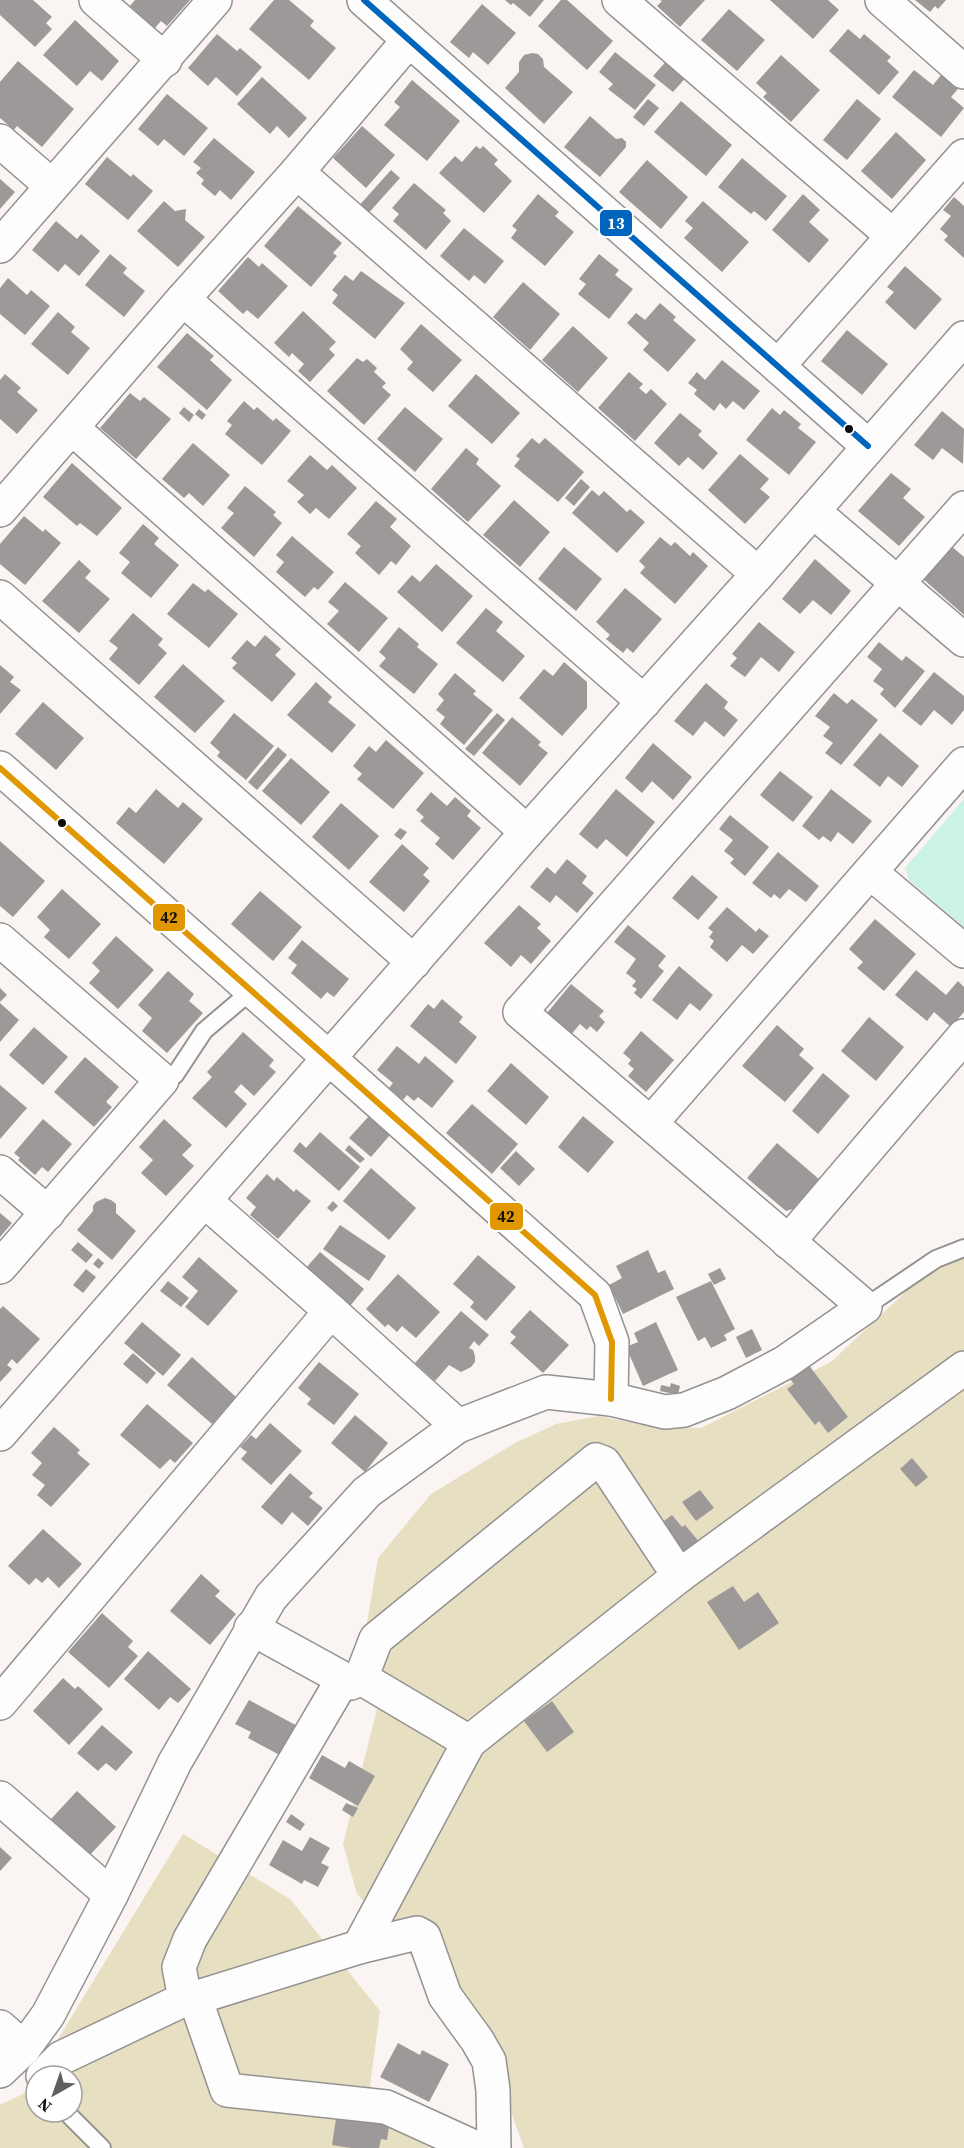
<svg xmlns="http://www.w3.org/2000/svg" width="964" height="2148" viewBox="0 0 964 2148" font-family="'Source Serif 4',serif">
  <rect width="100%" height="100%" fill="#faf4f2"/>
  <!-- forest -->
  <g fill="#e7dfc2" fill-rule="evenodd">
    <path d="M964 1252V2148H524L505 2095 426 1973 357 1894 343 1844 378 1705 366 1629 378 1558 431 1494 515 1443 556 1424 599 1416 643 1425 701 1428 831 1362 936 1263Z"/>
    <path d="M183 1834 290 1899 380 2011 370 2086 449 2148H0V2105L25 2093ZM36 2076H72V2112H36Z"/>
  </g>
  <!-- water -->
  <path fill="#caf3e5" d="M964 799V927L909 880 905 868Z"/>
  <!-- building -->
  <g fill="#9e9999">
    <path d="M0 0H33L52 17 46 23 52 29 35 47 0 15Z"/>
    <path d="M135 0H190L167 26 161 21 154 29 133 12 135 10 130 6Z"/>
    <path d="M274 0H289L314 21 310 26 336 48 309 80 249 29Z"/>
    <path d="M505 0H544L530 17 513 3 511 5Z"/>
    <path d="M561 0H567L613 41 587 70 538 26Z"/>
    <path d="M660 0H705L680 27 657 6 662 1Z"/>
    <path d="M770 0H828L839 10 813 39Z"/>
    <path d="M915 0H946L938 9 935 6 930 12Z"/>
    <path d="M482 4 516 33 488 65 473 52 469 58 450 42Z"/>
    <path d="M729 9 765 40 737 71 701 40Z"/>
    <path d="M75 20 119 61 102 81 90 71 77 86 43 55Z"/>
    <path d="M848 29 860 39 864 34 891 57 887 61 899 72 879 95 829 51Z"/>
    <path d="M217 34 237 51 240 48 262 67 237 96 216 77 208 86 188 68Z"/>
    <path d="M615 52 656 85 635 110 608 89 613 84 599 72Z"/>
    <path d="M532 53 538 54 543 59 544 67 573 92 544 124 505 88 519 72V62L524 55Z"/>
    <path d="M781 55 820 90 791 122 763 97 767 93 756 83Z"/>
    <path d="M670 57 689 74 673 92 653 76Z"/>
    <path d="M18 61 74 109 42 147 17 126 14 130 0 118V82Z"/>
    <path d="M914 70 933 85 941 75 958 89 951 97 964 108 941 137 892 97Z"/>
    <path d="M262 77 307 118 289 138 277 126 270 134 237 104Z"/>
    <path d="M412 80 460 121 427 161 384 125 400 107 394 102Z"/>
    <path d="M167 94 208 128 184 156 164 139 158 146 138 129Z"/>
    <path d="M648 99 659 108 644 126 633 117Z"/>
    <path d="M857 99 881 119 847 160 823 140Z"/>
    <path d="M681 101 732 145 706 176 654 132Z"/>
    <path d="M590 116 616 139 622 138 626 142V147L600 177 564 147Z"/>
    <path d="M362 126 395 155 366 188 333 158Z"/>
    <path d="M896 132 926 160 892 199 861 171Z"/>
    <path d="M214 138 255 172 231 200 220 190 215 196 201 184 204 180 196 173 201 168 193 162Z"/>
    <path d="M476 146 480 149 483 146 498 160 494 164 512 181 484 213 439 173 455 156 462 162Z"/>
    <path d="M107 157 131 177 133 174 153 191 128 220 85 184Z"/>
    <path d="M742 158 787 196 766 221 754 211 751 214 718 187Z"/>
    <path d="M647 160 688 197 661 229 619 192Z"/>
    <path d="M391 170 400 178 365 217 356 209Z"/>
    <path d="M0 179 15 192 0 209Z"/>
    <path d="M414 183 446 210 443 213 451 221 426 250 393 221 399 214 392 208Z"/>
    <path d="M538 194 559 212 555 216 574 232 545 266 511 238 517 230 512 226Z"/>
    <path d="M803 194 820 210 809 222 829 240 809 263 772 230Z"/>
    <path d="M954 197 964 206V258L944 240 948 236 940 229 951 216 943 210Z"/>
    <path d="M164 201 175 211 186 209 185 220 205 237 178 267 137 231Z"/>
    <path d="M703 201 749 242 722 272 684 238 693 228 685 221Z"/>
    <path d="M298 206 342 243 333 253 337 256 311 287 264 246Z"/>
    <path d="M56 221 77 239 81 234 100 251 79 276 65 264 58 272 32 250Z"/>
    <path d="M464 228 504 261 485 284 474 275 469 281 440 256Z"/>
    <path d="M110 254 127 268 123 273 145 291 124 317 85 285Z"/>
    <path d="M599 254 619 270 615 275 633 289 609 319 578 294 586 284 579 279Z"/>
    <path d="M248 257 259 267 262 263 288 286 258 319 247 310 243 314 218 291Z"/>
    <path d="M905 266 942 299 915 330 885 302 894 292 887 287Z"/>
    <path d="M361 271 405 303 375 339 332 303 338 295 332 290 345 275 353 281Z"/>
    <path d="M8 278 27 295 31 290 50 306 25 335 0 314V288Z"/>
    <path d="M523 282 560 314 530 350 493 317Z"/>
    <path d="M660 303 676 317 673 320 696 340 668 372 643 350 649 343 627 323 636 313 645 320Z"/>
    <path d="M303 311 336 342 329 349 335 355 310 382 298 371 304 364 292 353 289 357 274 343Z"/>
    <path d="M58 312 75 327 71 332 90 348 68 375 31 344Z"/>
    <path d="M421 324 462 360 433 392 407 369 413 362 400 349Z"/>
    <path d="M573 326 608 358 578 392 542 360Z"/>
    <path d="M847 330 888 364 862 395 821 361Z"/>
    <path d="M187 333 214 356 210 360 232 380 207 410 157 367Z"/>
    <path d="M357 358 363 362 367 359 377 368 374 372 386 383 382 387 391 395 364 425 327 391Z"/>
    <path d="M722 360 760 391 744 410 733 401 726 409 720 403 714 411 694 394 697 390 688 383 697 372 705 380Z"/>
    <path d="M629 372 643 384 639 388 646 394 651 389 667 404 635 441 598 408Z"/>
    <path d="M5 374 21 388 17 392 38 410 17 434 0 419V380Z"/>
    <path d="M476 374 520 413 492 444 448 406Z"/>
    <path d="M130 393 140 401 144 397 171 419 136 459 100 428Z"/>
    <path d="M244 401 254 410 257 407 273 421 276 418 291 431 262 465 225 434 232 425 227 421Z"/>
    <path d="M184 407 194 415 189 422 179 413Z"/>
    <path d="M405 407 443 439 415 472 377 439Z"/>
    <path d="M772 408 780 415 784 410 801 424 798 428 816 442 789 475 746 440Z"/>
    <path d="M199 409 206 415 202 420 195 414Z"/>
    <path d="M942 411 964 429 963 464 942 448 933 460 914 445Z"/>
    <path d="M680 413 702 431 698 435 718 453 703 470 688 457 679 466 654 443Z"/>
    <path d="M532 438 539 444 545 438 584 472 558 502 514 466 520 459 516 456Z"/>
    <path d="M193 443 230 475 203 506 189 493 184 498 162 479Z"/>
    <path d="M466 448 479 459 476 464 501 486 468 522 431 489Z"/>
    <path d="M740 454 769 479 760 489 770 497 745 524 708 490Z"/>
    <path d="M310 455 327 470 332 465 357 488 329 519 316 508 310 514 297 502 304 495 287 481Z"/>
    <path d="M72 463 122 508 97 536 80 523 77 526 43 497Z"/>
    <path d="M891 473 911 489 903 498 925 517 899 546 858 511Z"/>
    <path d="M581 479 590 487 574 506 565 498Z"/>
    <path d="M245 486 276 512 273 515 282 523 254 557 221 528 234 513 227 508Z"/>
    <path d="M592 490 599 496 604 491 627 512 630 509 645 522 617 553 572 513Z"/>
    <path d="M514 500 550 532 520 567 483 535Z"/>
    <path d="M376 501 397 519 390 527 411 546 396 565 391 561 379 575 355 553 361 546 347 534Z"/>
    <path d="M24 516 43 532 45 529 61 543 25 585 0 564V544Z"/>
    <path d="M143 524 159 538 154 544 179 565 151 598 121 573 130 562 119 553Z"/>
    <path d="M292 536 334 572 318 590 314 587 305 597 276 572 284 562 276 555Z"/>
    <path d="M660 537 671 546 675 542 690 556 693 552 708 566 675 604 640 573 645 567 639 561Z"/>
    <path d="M950 545 964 557V615L922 578Z"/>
    <path d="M564 547 602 579 576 611 538 579Z"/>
    <path d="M815 559 851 591 831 615 813 600 800 614 782 599Z"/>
    <path d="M79 560 91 571 85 578 110 599 79 633 42 601Z"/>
    <path d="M436 564 473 596 442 632 397 592 412 575 420 582Z"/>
    <path d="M345 582 388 618 359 652 327 624 339 611 328 602Z"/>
    <path d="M193 583 205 592 208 589 238 614 209 648 167 614Z"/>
    <path d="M625 588 662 619 633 653 627 648 623 653 606 639 610 635 596 622Z"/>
    <path d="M486 608 503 622 496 631 525 656 503 682 456 643Z"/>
    <path d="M133 613 163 639 158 645 167 653 139 685 109 659 118 648 109 641Z"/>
    <path d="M759 622 795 652 779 672 761 657 745 677 730 666 737 658 732 654Z"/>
    <path d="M399 627 419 644 417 647 438 664 414 694 379 666 386 658 379 652Z"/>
    <path d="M265 635 281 649 275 655 296 674 272 702 232 668 237 663 231 658 247 640 255 647Z"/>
    <path d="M879 642 902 661 906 656 925 671 895 708 880 694 884 689 873 681 882 669 867 657Z"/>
    <path d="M564 662 587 682V708L562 736 519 698 544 669 553 676Z"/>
    <path d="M183 664 225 701 195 733 154 697Z"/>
    <path d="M0 665 14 677 10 682 21 690 0 714Z"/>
    <path d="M934 672 964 696V710L952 725 934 710 921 726 902 711Z"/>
    <path d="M455 673 476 691 473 694 493 710 464 745 440 724 445 717 436 710 444 700 438 694Z"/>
    <path d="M316 682 332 697 328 702 356 725 332 753 287 715Z"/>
    <path d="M706 683 728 702 724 708 738 720 724 737 705 721 693 736 674 721Z"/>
    <path d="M834 693 847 704 852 699 878 720 841 765 825 753 833 743 823 736 830 727 815 716Z"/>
    <path d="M43 702 84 738 56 770 15 734Z"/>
    <path d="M234 713 274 746 246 780 217 756 220 752 210 743Z"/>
    <path d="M497 713 505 720 474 756 465 749Z"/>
    <path d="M512 717 541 742 538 745 548 753 520 786 482 753Z"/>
    <path d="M880 733 919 766 902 787 888 776 880 787 853 765Z"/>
    <path d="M386 740 424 773 393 809 357 779 362 774 353 766 369 746 376 752Z"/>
    <path d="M653 743 692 777 673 800 652 781 642 793 625 778Z"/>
    <path d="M278 747 287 755 257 790 248 782Z"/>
    <path d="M291 758 330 792 301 825 262 791Z"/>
    <path d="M780 771 813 797 793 822 760 795Z"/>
    <path d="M156 789 178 808 183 802 203 819 164 864 116 823 129 807 136 813Z"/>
    <path d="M616 789 655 822 627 857 606 839 597 849 579 834Z"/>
    <path d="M831 789 872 821 853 844 838 832 831 842 823 836 819 840 802 826Z"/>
    <path d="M431 792 447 806 455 797 471 811 467 816 481 828 453 860 435 844 440 838 420 821 424 817 416 810Z"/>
    <path d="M341 803 379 836 349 870 312 837Z"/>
    <path d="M730 815 769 847 745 876 730 863 734 859 724 851 733 840 719 829Z"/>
    <path d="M400 828 407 832 401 840 394 835Z"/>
    <path d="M0 841 45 881 13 917 0 906Z"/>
    <path d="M402 844 429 868 423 875 430 881 404 912 369 882Z"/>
    <path d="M778 852 819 886 806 902 789 889 780 899 774 894 771 898 752 883Z"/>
    <path d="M567 859 587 876 582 883 594 893 577 913 556 895 550 903 530 887 547 867 555 874Z"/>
    <path d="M692 875 718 897 698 920 672 898Z"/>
    <path d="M62 889 101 924 69 959 44 937 50 930 37 917Z"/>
    <path d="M260 891 302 927 273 961 231 924Z"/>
    <path d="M519 905 541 924 537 928 551 941 531 964 521 955 511 967 484 943Z"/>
    <path d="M727 907 756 932 759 928 769 936 753 954 742 945 727 962 710 947 714 941 709 937 713 932 708 928Z"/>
    <path d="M875 919 916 954 884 991 857 968 863 962 849 949Z"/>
    <path d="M628 925 666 956 658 966 664 971 641 999 634 993 637 989 632 986 636 981 626 973 636 959 614 942Z"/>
    <path d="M116 936 154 970 118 1009 89 983 100 971 92 963Z"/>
    <path d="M302 940 349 979 334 997 327 992 321 999 291 973 297 965 288 958Z"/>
    <path d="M679 966 713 995 700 1011 690 1003 677 1020 652 1000Z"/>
    <path d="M916 970 946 995 958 981 964 987V1012L951 1027 934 1012 927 1021 895 995Z"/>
    <path d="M168 971 194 994 189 1001 203 1013 167 1053 142 1031 152 1018 138 1005Z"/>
    <path d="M571 984 604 1011 599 1016 605 1022 597 1032 590 1026 587 1030 580 1024 569 1037 560 1029 562 1026 547 1013Z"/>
    <path d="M0 988 7 995 0 1002Z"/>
    <path d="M442 999 463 1017 459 1022 477 1037 456 1064 410 1026 428 1004 434 1009Z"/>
    <path d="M0 1003 19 1020 0 1042Z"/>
    <path d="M869 1017 904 1047 876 1081 841 1051Z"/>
    <path d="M777 1025 804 1049 799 1055 814 1068 785 1102 742 1066Z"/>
    <path d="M34 1027 68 1057 43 1085 9 1055Z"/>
    <path d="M641 1031 674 1060 646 1092 628 1076 634 1069 628 1064 631 1060 623 1053Z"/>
    <path d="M243 1032 274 1060 269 1066 276 1072 254 1096 241 1084 234 1092 247 1104 226 1128 192 1098 212 1077 207 1072Z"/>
    <path d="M397 1046 419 1064 425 1056 454 1081 432 1108 418 1097 414 1101 407 1095 403 1100 389 1088 393 1083 377 1070Z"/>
    <path d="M85 1057 119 1087 106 1102 112 1107 94 1127 54 1092Z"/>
    <path d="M511 1063 549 1097 526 1125 487 1091Z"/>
    <path d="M823 1073 850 1096 818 1134 792 1111Z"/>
    <path d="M0 1085 27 1108 0 1139Z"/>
    <path d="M472 1104 518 1144 492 1174 446 1133Z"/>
    <path d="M369 1116 390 1135 371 1157 349 1138Z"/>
    <path d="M583 1116 614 1142 588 1173 558 1147Z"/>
    <path d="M43 1119 72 1144 48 1172 42 1167 35 1175 18 1160 20 1158 14 1153Z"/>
    <path d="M164 1119 192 1145 182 1155 194 1166 166 1196 141 1173 153 1160 139 1147Z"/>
    <path d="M320 1132 360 1167 339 1191 293 1151 300 1142 306 1148Z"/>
    <path d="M777 1143 820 1180 796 1208 786 1211 747 1178Z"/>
    <path d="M349 1145 365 1159 360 1163 345 1150Z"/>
    <path d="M516 1151 535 1169 519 1186 500 1168Z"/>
    <path d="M371 1168 416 1208 389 1240 343 1201Z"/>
    <path d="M267 1174 274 1181 277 1177 294 1192 296 1189 311 1201 278 1239 250 1215 256 1207 246 1198Z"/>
    <path d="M105 1198 111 1200 116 1204V1213L136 1231 112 1260 77 1230 93 1211V1206L96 1202Z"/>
    <path d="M333 1201 338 1206 332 1212 327 1208Z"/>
    <path d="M0 1213 12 1223 0 1237Z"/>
    <path d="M340 1225 386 1256 369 1281 323 1249Z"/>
    <path d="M78 1242 93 1255 86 1263 71 1250Z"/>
    <path d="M648 1250 658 1273 665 1270 674 1289 623 1314 609 1285 622 1278 616 1266Z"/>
    <path d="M320 1252 364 1289 350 1306 305 1269Z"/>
    <path d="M478 1255 516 1287 486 1321 470 1307 474 1302 453 1284Z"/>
    <path d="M199 1257 238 1291 208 1326 185 1307 198 1291 182 1277Z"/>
    <path d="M98 1258 104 1263 99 1269 93 1264Z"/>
    <path d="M720 1268 726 1279 714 1285 708 1274Z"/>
    <path d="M86 1269 96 1277 83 1293 73 1285Z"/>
    <path d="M398 1274 440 1312 416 1338 402 1326 397 1332 388 1324 385 1327 366 1309Z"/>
    <path d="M168 1281 189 1298 181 1307 160 1291Z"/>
    <path d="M711 1281 735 1329 724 1335 727 1340 711 1348 705 1337 698 1341 676 1297Z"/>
    <path d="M3 1306 40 1339 17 1364 12 1359 7 1365 12 1369 0 1382V1309Z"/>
    <path d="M530 1310 569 1345 543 1373 510 1343 516 1337 510 1332Z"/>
    <path d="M461 1311 489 1335 479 1346 474 1341 469 1348 473 1350 475 1356V1362L471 1367 461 1372 449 1365 435 1381 415 1363Z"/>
    <path d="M142 1322 181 1355 163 1376 124 1343Z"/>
    <path d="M656 1322 678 1370 643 1386 626 1347 638 1342 634 1333Z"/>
    <path d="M752 1329 762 1350 746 1358 736 1337Z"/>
    <path d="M133 1353 156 1373 147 1384 123 1364Z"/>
    <path d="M192 1357 236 1397 212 1424 167 1385Z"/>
    <path d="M319 1362 359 1394 334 1425 307 1404 311 1399 298 1388Z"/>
    <path d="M808 1364 848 1417 828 1433 819 1421 815 1425 787 1389 794 1384 789 1378Z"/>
    <path d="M671 1383 680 1386 678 1395 660 1391 661 1385 670 1387Z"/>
    <path d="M147 1404 193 1443 175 1463 170 1459 160 1469 120 1435Z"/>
    <path d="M355 1415 388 1443 365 1472 331 1443Z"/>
    <path d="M270 1423 302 1451 271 1485 241 1459 247 1452 240 1447 251 1435 256 1439Z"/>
    <path d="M54 1427 80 1450 77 1453 90 1464 51 1507 37 1495 45 1485 32 1475 42 1463 31 1453Z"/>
    <path d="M912 1458 928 1477 916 1487 900 1469Z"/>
    <path d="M290 1473 313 1493 309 1497 323 1508 308 1526 292 1512 282 1525 261 1507Z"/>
    <path d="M700 1490 714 1508 696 1521 682 1502Z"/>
    <path d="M672 1515 682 1527 685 1525 700 1543 682 1558 657 1526Z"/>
    <path d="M43 1529 82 1564 59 1588 48 1577 42 1583 36 1578 29 1585 8 1566Z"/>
    <path d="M201 1574 220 1591 215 1596 236 1614 210 1645 170 1611Z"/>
    <path d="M733 1586 744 1602 758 1592 779 1623 739 1650 707 1602Z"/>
    <path d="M102 1613 133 1641 128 1647 138 1656 109 1688 68 1652Z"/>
    <path d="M148 1651 191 1689 178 1703 170 1697 159 1710 124 1679Z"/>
    <path d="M63 1678 75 1689 78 1686 103 1709 69 1745 33 1711Z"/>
    <path d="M249 1700 303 1729 287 1759 248 1738 251 1732 235 1724Z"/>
    <path d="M552 1701 574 1732 547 1752 524 1721Z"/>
    <path d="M102 1725 133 1752 116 1771 106 1763 98 1771 77 1753Z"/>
    <path d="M322 1755 345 1768 349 1761 375 1776 358 1806 309 1778Z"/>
    <path d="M77 1791 116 1827 90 1855 51 1819Z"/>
    <path d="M346 1803 358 1808 353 1817 342 1810Z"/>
    <path d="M291 1814 305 1824 300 1831 286 1822Z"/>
    <path d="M310 1837 330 1848 321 1863 329 1867 318 1887 304 1880 302 1884 269 1865 283 1840 302 1851Z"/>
    <path d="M0 1847 12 1858 0 1871Z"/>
    <path d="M398 2043 420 2055 422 2050 449 2064 429 2102 380 2077Z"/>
    <path d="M337 2112 390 2120 387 2140 381 2139 379 2148H351L332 2145Z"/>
  </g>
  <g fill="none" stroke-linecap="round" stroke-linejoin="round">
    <!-- service casing -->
    <g stroke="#949291" stroke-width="20">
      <g id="service">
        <path d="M162 1080 175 1075 204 1031 251 991"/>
        <path d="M865 1307 936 1259 964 1248"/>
        <path d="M66 2112 102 2148"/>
      </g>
    </g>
    <!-- minor casing -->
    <g stroke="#949291" stroke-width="36">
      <g id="minor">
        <path d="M96 0 165 60"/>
        <path d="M364 0 868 446"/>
        <path d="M619 0 893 236"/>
        <path d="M882 0 964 72"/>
        <path d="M0 141 52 186"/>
        <path d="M297 172 758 574"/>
        <path d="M0 246 215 0"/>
        <path d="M183 299 644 702"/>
        <path d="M778 366 964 156"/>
        <path d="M72 428 527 832"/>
        <path d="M0 510 183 299 297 172 409 40"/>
        <path d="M813 511 964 640"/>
        <path d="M0 597 414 962"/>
        <path d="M870 872 964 951"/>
        <path d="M0 940 162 1080 0 1267"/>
        <path d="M651 1123 964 764"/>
        <path d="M0 1172 48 1213"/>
        <path d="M205 1201 331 1311 458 1426"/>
        <path d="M788 1242 964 1036"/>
        <path d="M0 1434 329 1058 595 1295 612 1342 611 1399"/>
        <path d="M251 1628 351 1683 361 1678 469 1742"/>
        <path d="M361 1678 376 1639 596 1460 604 1463 679 1576"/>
        <path d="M0 1703 331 1311"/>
        <path d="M0 1798 111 1895"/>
        <path d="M359 1947 417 1933 424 1937 445 1996 477 2040 489 2061 493 2090 494 2148"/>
        <path d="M195 1998 227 2090 386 2107 476 2148"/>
        <path d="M185 1999 179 1967 190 1939 343 1679"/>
        <path d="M0 2027 24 2048"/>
        <path d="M0 2071 24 2048 48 2015 111 1895 175 1762 271 1597 367 1492 458 1426 546 1392 611 1399 665 1412 684 1410 727 1393 784 1363 865 1307 520 1012 964 508"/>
        <path d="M43 2076 61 2058 185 1999 195 1998 359 1947 469 1742 679 1576 964 1368"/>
      </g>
    </g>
    <!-- tertiary casing -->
    <g stroke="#949291" stroke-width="36">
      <path id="tertiary" d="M0 768 329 1058 527 832 758 574 964 338"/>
    </g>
    <!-- service -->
    <use href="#service" stroke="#fefdfd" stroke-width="16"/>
    <!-- minor -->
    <use href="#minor" stroke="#fefdfd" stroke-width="33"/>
    <!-- tertiary -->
    <use href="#tertiary" stroke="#fefdfd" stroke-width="33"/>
    <!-- bus-1 casing -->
    <g stroke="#fff" stroke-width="10">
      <path id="bus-1" d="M364 0 868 446"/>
    </g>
    <!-- bus-2 casing -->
    <g stroke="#fff" stroke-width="10">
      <path id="bus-2" d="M0 768 595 1295 612 1342 611 1399"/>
    </g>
    <!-- bus-1 -->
    <use href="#bus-1" stroke="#0065bd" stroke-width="6"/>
    <!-- bus-2 -->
    <use href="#bus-2" stroke="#e09701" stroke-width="6"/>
  </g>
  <!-- markers -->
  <g fill="#0e0e0e" stroke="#fff" stroke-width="2">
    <circle cx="849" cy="429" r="5"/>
    <circle cx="62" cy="823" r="5"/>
  </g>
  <g stroke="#fff" stroke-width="2">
    <rect x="599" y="209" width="34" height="28" rx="6" fill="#0065bd"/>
    <rect x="152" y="903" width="34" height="29" rx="6" fill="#e09701"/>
    <rect x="489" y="1202" width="35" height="29" rx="6" fill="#e09701"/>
  </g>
  <g font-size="16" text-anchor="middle" font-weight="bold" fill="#fff">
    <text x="616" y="229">13</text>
  </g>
  <g font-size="16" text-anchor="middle" font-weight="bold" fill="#111">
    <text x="169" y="923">42</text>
    <text x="506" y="1222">42</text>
  </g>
  <!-- north arrow -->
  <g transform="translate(54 2094) rotate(220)"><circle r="28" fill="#ffffff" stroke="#9f9f9f" stroke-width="1.5"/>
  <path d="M0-4.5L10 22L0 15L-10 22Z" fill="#615e5e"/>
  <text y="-9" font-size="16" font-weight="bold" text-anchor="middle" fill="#0e0e0e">N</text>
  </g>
</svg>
